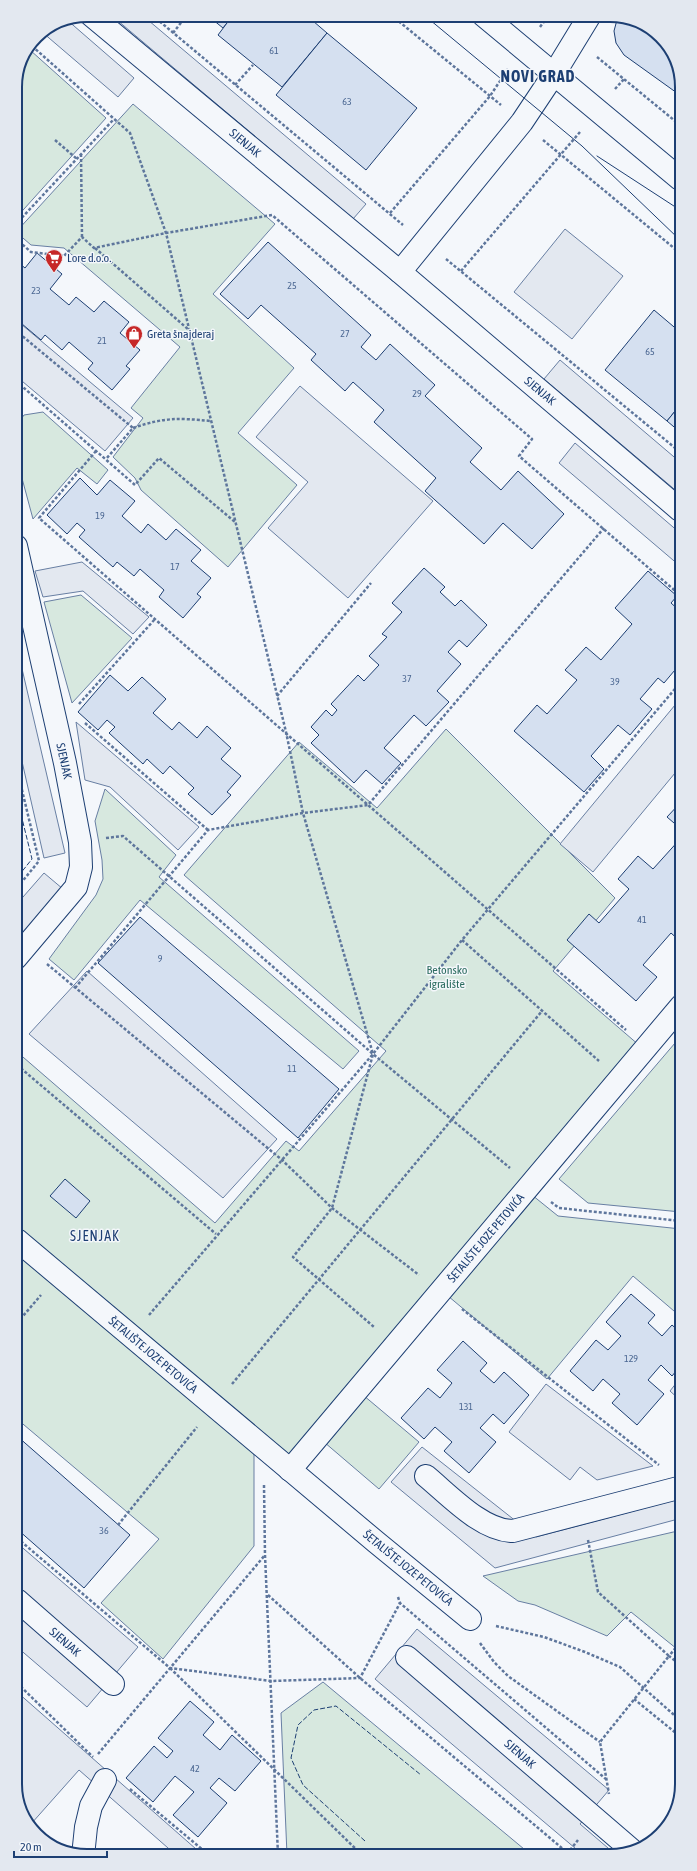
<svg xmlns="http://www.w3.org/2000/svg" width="697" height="1871" viewBox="0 0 697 1871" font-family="'Asap Condensed',sans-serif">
  <rect width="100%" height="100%" fill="#f4f7fb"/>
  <!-- green -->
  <g fill="#d7e8df" stroke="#687fa3">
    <path d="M30 50 106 118 15 219V83Z"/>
    <path d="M133 104 275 224 213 294 294 368 238 433 297 485 228 567 141 490 135 478 113 457 143 418 131 408 180 347 64 248 31 245 16 232Z"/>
    <path d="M43 412 108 470 97 484 77 468 33 519 16 456V426L24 415Z"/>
    <path d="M81 595 132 638 72 703 44 602Z"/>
    <path d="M446 729 615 898 553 971 647 1052 291 1463 17 1226 16 1051 215 1223 286 1141 299 1151 386 1051 184 875 299 742 377 808Z"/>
    <path d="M105 789 176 855 159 877 359 1051 343 1069 140 900 74 980 49 959 96 895 103 879 102 860 95 821Z"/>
    <path d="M681 1036V1212L588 1203 559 1179Z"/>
    <path d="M532 1195 558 1216 681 1229V1317L633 1276 547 1379 448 1296Z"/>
    <path d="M17 1246 254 1450V1546L163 1659 101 1603 159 1539 17 1419Z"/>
    <path d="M363 1395 419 1442 379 1489 324 1442Z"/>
    <path d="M682 1530V1653L631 1612 607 1636 535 1605 518 1601 483 1576Z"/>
    <path d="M323 1682 530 1854H531L287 1855 281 1713Z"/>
  </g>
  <!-- parking -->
  <g fill="#e3e8f0" stroke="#687fa3">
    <path d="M111 15H142L366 204 353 219Z"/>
    <path d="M66 19 134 78 118 97 42 32 60 20Z"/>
    <path d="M565 229 623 276 572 339 514 292Z"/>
    <path d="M15 319 133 418 105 451 16 376Z"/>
    <path d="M560 360 680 462V494L544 379Z"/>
    <path d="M300 386 433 501 348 598 268 528 308 482 256 437Z"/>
    <path d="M575 443 680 533V566L559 463Z"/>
    <path d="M82 562 149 617 133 634 83 591 43 597 35 571Z"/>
    <path d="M16 643 65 853 44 858 16 735Z"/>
    <path d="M680 699V767L593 872 560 844Z"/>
    <path d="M76 722 199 827 178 850 110 787 85 780Z"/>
    <path d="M44 873 63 889 16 944V905Z"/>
    <path d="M87 971 277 1139 223 1198 29 1034Z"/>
    <path d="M681 1377V1401L670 1391Z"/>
    <path d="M546 1384 653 1466 597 1480 580 1467 570 1480 509 1432Z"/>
    <path d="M422 1447 536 1537 682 1498V1518L495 1568 391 1482Z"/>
    <path d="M17 1543 138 1647 87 1707 17 1647Z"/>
    <path d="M417 1629 609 1790 580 1824 615 1854H582L375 1679Z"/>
    <path d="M17 1692 196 1849 190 1855H176L79 1770 31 1824 18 1803Z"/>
  </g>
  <!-- building -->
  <g fill="#d5e0f0" stroke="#1d3f73">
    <path d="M207 15H233L223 28Z"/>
    <path d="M233 15H306L327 33 282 87 218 35Z"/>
    <path d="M618 16 654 30 679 68 680 90 677 93 624 55 616 43 614 31Z"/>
    <path d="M327 33 417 108 366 170 276 95Z"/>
    <path d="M680 98V107L675 103Z"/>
    <path d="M268 242 371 335 361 347 376 360 390 344 435 385 425 396 482 448 470 462 501 490 518 471 564 514 532 549 503 523 484 544 425 491 436 478 374 422 384 410 353 382 345 391 311 360 316 354 261 305 248 319 220 294Z"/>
    <path d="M37 253 62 274 50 289 69 305 76 297 94 312 104 301 129 322 120 333 140 350 126 366 130 369 112 390 88 369 93 363 69 342 62 350 45 335 41 340 15 318V260L25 268Z"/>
    <path d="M654 310 680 332V405L667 421 605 370Z"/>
    <path d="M680 405V432L667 421Z"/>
    <path d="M80 478 97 495 110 480 135 501 122 516 141 533 148 524 166 540 176 529 201 550 191 561 211 578 197 594 201 597 183 618 159 597 164 590 140 569 134 576 117 562 113 567 79 537 85 530 77 523 67 534 47 515Z"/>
    <path d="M424 568 445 587 440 592 455 606 461 600 487 625 467 647 459 640 448 652 461 664 437 691 449 702 426 726 414 715 384 748 401 763 382 784 366 770 354 783 311 743 319 735 311 727 326 710 332 716 337 710 331 704 358 675 364 681 379 665 369 656 387 637 382 634 402 612 392 603Z"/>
    <path d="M648 571 677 596 671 603 680 611V664L664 683 658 678 640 699 652 709 630 735 618 725 591 756 604 769 584 792 514 731 537 705 547 714 577 680 565 670 586 647 601 660 632 624 615 608Z"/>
    <path d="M110 675 128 691 142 677 166 699 153 713 172 730 179 722 197 738 207 726 231 748 221 759 241 776 227 792 231 795 212 815 188 794 194 788 170 766 163 774 147 759 143 764 109 733 115 727 107 720 98 730 78 712Z"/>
    <path d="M681 802V829L667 817Z"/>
    <path d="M681 838V942L671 933 643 965 657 977 636 1001 567 940 589 914 599 923 629 889 618 879 638 856 653 869Z"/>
    <path d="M140 917 339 1089 298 1138 98 963Z"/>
    <path d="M65 1179 90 1201 76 1218 50 1196Z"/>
    <path d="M631 1294 655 1315 648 1323 662 1336 672 1325 681 1333V1365L672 1376 661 1365 648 1380 664 1394 637 1425 612 1403 620 1394 603 1379 593 1391 570 1371 596 1340 608 1350 621 1336 606 1322Z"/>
    <path d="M463 1341 487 1363 480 1371 494 1383 504 1372 529 1395 504 1424 493 1414 480 1428 496 1442 469 1473 444 1451 452 1442 435 1427 424 1439 401 1418 428 1388 440 1398 452 1383 437 1370Z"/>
    <path d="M17 1436 130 1535 84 1588 17 1529Z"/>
    <path d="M190 1701 214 1722 203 1735 220 1750 232 1735 261 1761 235 1791 219 1778 210 1788 227 1803 198 1837 173 1815 194 1792 175 1776 153 1802 126 1778 154 1746 167 1758 173 1751 158 1738Z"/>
    <path d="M671 1816 667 1828 652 1837Z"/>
  </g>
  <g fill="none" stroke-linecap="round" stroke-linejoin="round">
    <!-- minor casing -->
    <g stroke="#1d3f73" stroke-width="24">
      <g id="minor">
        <path d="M91 15 400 272 680 510"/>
        <path d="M483 15 680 179"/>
        <path d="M400 272 522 122 554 74 590 15"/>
        <path d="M16 546 65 763 80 842 81 867 76 887 16 958"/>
        <path d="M17 1240 376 1542 470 1619"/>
        <path d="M290 1470 681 1006"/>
        <path d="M426 1476C449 1495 482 1531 513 1531L682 1487"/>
        <path d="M17 1600 113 1684"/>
        <path d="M407 1657 633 1851"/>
        <path d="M83 1856 86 1827 91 1806 105 1780"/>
      </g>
    </g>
    <!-- path -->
    <g stroke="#5e769c" stroke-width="2.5" stroke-dasharray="3 2" stroke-linecap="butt">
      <path d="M152 15 403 225"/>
      <path d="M391 15 501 105"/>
      <path d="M540 27 549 15"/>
      <path d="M173 33 187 15"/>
      <path d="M32 46 130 133 166 233 286 732 303 813 373 1054 332 1208 293 1257 374 1327"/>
      <path d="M597 57 680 125"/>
      <path d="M235 85 253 65"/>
      <path d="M615 89 624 79"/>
      <path d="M55 140 77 159"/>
      <path d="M543 140 680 253"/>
      <path d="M81 154 82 237"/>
      <path d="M390 213 490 96 508 69"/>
      <path d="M15 225 114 119"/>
      <path d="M15 238 31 252 64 256 82 237 94 248 166 233 272 215 532 439 519 456 680 595"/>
      <path d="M95 248 189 330"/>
      <path d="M446 259 680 452"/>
      <path d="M461 271 580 132"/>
      <path d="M15 330 133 428 106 459"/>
      <path d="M16 381 135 485 159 458 235 522"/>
      <path d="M133 428C165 417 178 418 211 421"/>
      <path d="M96 451 39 518 626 1030"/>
      <path d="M277 696 371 583"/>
      <path d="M79 704 155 619"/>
      <path d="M85 723 208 830"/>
      <path d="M16 765 39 861 16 889"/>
      <path d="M106 838 123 836 373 1054 510 1168"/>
      <path d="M462 940 599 1061"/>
      <path d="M47 964 282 1160 332 1208 419 1275"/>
      <path d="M75 988 208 830 303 813 368 805 604 528"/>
      <path d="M17 1065 216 1234"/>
      <path d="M551 1202 559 1208 681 1221"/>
      <path d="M462 1309 659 1465"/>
      <path d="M149 1315 373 1054 462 940 680 683"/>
      <path d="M17 1323 41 1295"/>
      <path d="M232 1384 542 1011"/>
      <path d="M264 1485 265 1555 278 1855"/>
      <path d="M118 1525 197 1427"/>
      <path d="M17 1538 170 1668 271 1681 360 1678 400 1603"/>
      <path d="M588 1540 598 1592 669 1656 600 1742 609 1794"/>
      <path d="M268 1595 360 1678 569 1854"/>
      <path d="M398 1597 400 1603 607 1780"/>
      <path d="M496 1626 544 1637 585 1652 620 1667 682 1722"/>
      <path d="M682 1640 669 1656 682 1666"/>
      <path d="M480 1643 494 1662 508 1676 600 1742"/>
      <path d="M17 1647 22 1642"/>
      <path d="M170 1668 362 1855"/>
      <path d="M17 1683 93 1757"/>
      <path d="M634 1699 682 1738"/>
      <path d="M98 1754 265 1555"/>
      <path d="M130 1789 209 1855"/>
      <path d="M567 1854 578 1840"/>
    </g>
    <!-- minor -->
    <use href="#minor" stroke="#f4f7fb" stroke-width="22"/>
    <!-- tram -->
    <g stroke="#1d3f73" stroke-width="1">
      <path d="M424 15 582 146 680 240"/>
      <path d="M597 156 680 210"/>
    </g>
    <!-- fence -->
    <g stroke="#1d3f73" stroke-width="1" stroke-dasharray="5 2" stroke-linecap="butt">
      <path d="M16 794 32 859 16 879"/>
      <path d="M365 1841 303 1785 291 1758 298 1725 314 1710 336 1706 421 1775"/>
    </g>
  </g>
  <!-- icons -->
  <defs>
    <g id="supermarket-pin" transform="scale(0.9)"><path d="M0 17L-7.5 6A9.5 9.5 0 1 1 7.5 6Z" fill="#c62828" stroke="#f4f7fb"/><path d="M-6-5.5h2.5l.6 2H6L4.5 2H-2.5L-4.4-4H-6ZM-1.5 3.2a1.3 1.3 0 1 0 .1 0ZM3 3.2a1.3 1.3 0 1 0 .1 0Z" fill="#fff"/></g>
    <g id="shop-pin" transform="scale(0.9)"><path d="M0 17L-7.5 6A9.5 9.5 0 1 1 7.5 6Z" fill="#c62828" stroke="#f4f7fb"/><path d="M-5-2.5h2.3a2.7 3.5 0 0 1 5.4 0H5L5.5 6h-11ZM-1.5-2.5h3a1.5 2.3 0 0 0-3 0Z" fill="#fff"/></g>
  </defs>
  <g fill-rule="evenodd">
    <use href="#supermarket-pin" x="54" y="258"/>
    <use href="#shop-pin" x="134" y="334"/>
  </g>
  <g text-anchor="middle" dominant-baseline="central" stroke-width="3" stroke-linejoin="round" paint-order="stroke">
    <!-- number labels -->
    <g font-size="10" fill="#4b6792">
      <text x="274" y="50">61</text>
      <text x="347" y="101">63</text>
      <text x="292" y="285">25</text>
      <text x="36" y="290">23</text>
      <text x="345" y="333">27</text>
      <text x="102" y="340">21</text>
      <text x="650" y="351">65</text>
      <text x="417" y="393">29</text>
      <text x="100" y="515">19</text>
      <text x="175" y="566">17</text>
      <text x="407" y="678">37</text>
      <text x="615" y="681">39</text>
      <text x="642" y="919">41</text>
      <text x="160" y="958">9</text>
      <text x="292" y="1068">11</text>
      <text x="631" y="1358">129</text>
      <text x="466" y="1406">131</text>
      <text x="104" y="1530">36</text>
      <text x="195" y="1768">42</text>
    </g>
    <!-- street labels -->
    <g font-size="12" fill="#1d3f73" stroke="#f4f7fb">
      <text transform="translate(245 143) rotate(40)">SJENJAK</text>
      <text transform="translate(540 391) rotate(40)">SJENJAK</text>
      <text transform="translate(64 761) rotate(78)">SJENJAK</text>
      <text transform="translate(486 1238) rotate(-50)">ŠETALIŠTE JOZE PETOVIĆA</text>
      <text transform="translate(153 1355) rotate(40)">ŠETALIŠTE JOZE PETOVIĆA</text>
      <text transform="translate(408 1568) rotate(39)">ŠETALIŠTE JOZE PETOVIĆA</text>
      <text transform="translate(65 1642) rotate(41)">SJENJAK</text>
      <text transform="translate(520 1754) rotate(41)">SJENJAK</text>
    </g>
    <!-- poi labels -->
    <g font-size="12" fill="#1d3f73" stroke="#f4f7fb" text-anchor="start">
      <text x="67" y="258">Lore d.o.o.</text>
      <text x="147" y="334">Greta šnajderaj</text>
    </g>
    <!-- park labels -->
    <g font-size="12" fill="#2c6c60" stroke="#f4f7fb">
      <text x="447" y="970">Betonsko<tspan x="447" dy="14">igralište</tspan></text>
    </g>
    <!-- quarter labels -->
    <g font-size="14" letter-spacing="1" fill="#1d3f73" stroke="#f4f7fb">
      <text x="95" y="1236">SJENJAK</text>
    </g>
    <!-- district labels -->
    <g font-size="16" font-weight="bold" letter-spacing="1" fill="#1d3f73" stroke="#f4f7fb">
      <text x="538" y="76">NOVI GRAD</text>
    </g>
  </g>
  <!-- crop -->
  <path d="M0 0H697V1871H0ZM87 22H610A65 65 0 0 1 675 87V1784A65 65 0 0 1 610 1849H87A65 65 0 0 1 22 1784V87A65 65 0 0 1 87 22Z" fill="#e3e8f0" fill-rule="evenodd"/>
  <path fill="none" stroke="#1d3f73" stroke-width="2" d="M87 22H610A65 65 0 0 1 675 87V1784A65 65 0 0 1 610 1849H87A65 65 0 0 1 22 1784V87A65 65 0 0 1 87 22Z"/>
  <!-- scale -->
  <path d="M14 1851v6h93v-6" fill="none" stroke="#1d3f73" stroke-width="2"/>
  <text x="20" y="1851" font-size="12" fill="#1d3f73" stroke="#f4f7fb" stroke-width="3" paint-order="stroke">20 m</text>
</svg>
